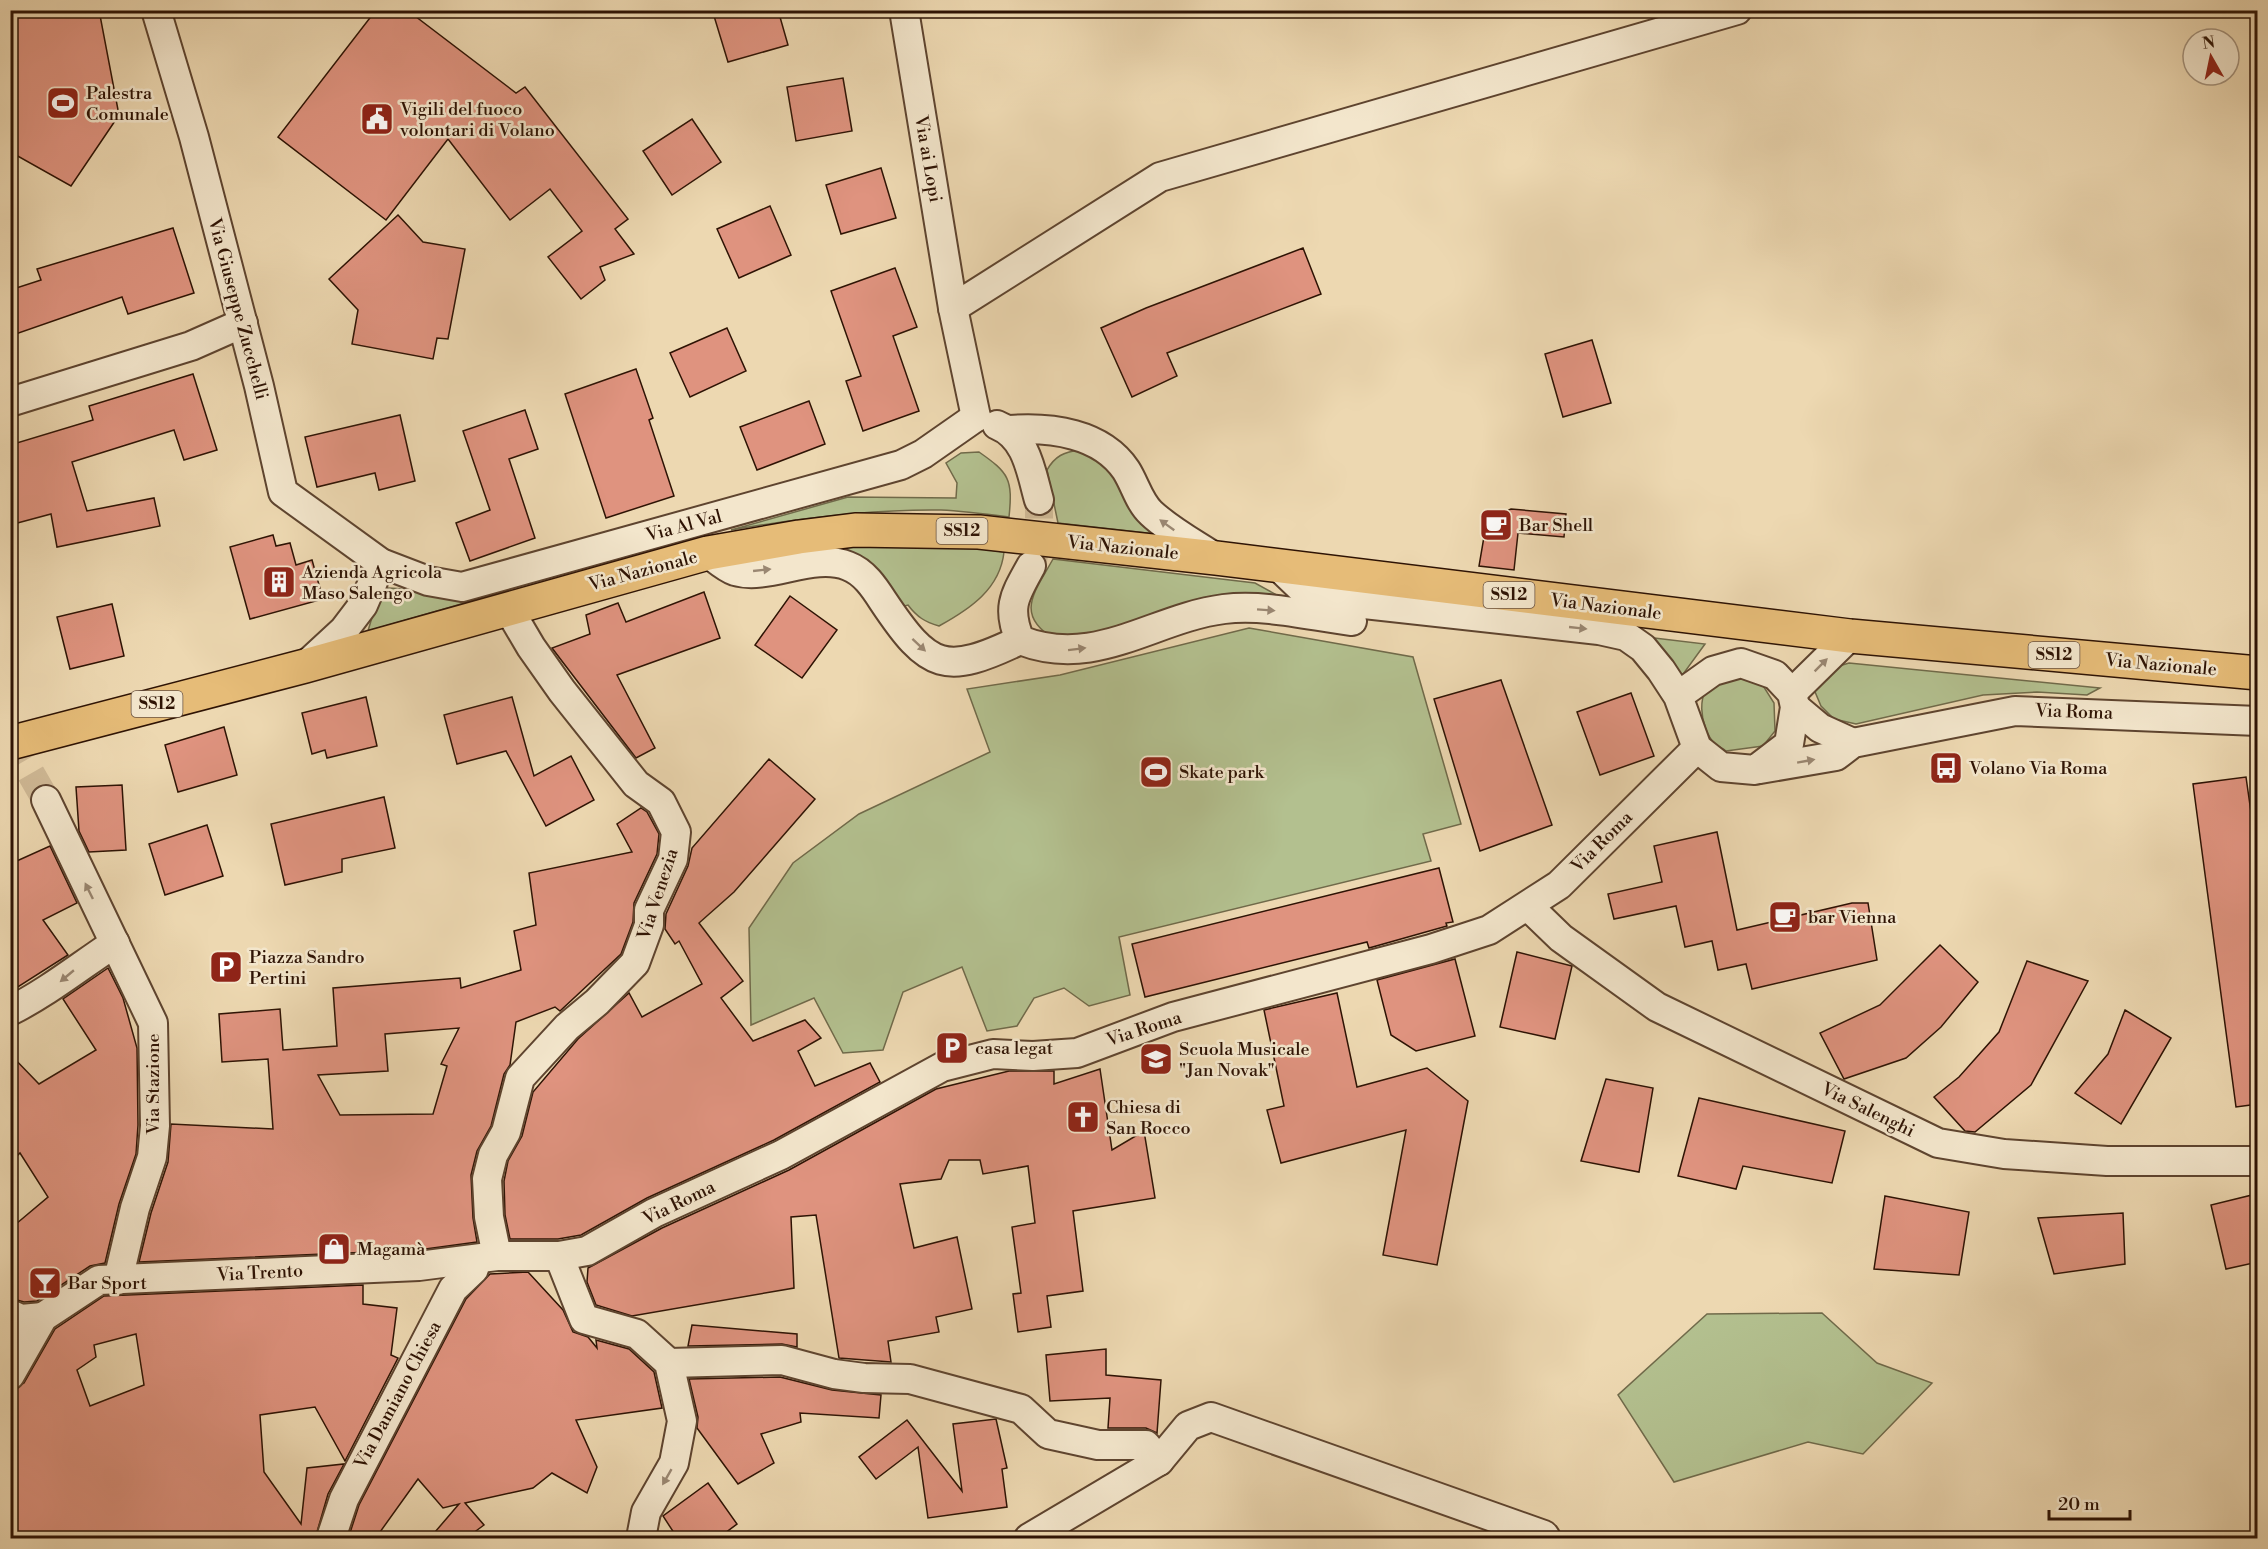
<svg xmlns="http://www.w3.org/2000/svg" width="2268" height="1549" viewBox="0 0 2268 1549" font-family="'Libre Bodoni',serif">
  <rect width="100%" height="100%" fill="#edd8b1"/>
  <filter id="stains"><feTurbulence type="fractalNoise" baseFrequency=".00333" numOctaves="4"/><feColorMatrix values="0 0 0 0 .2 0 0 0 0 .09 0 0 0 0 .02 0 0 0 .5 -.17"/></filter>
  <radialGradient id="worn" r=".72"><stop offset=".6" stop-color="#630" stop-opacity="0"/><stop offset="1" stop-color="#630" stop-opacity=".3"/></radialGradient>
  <!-- green -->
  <g fill="#b3c08f" stroke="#706a4a" stroke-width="1.5">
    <path d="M1079 450 1102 459 1156 534 1058 523 1047 470C1055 456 1064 452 1079 450Z"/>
    <path d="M979 452C1009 473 1013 479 1009 517 986 514 963 511 941 510 870 509 800 518 731 530L848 497 956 498 957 483 946 463 961 453Z"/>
    <path d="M865 545 962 546 1004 552C1000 589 970 609 939 626 925 622 917 617 908 605L901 607 833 549Z"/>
    <path d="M1053 559 1255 583 1295 605 1152 622 1056 640C1013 615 1035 592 1053 559Z"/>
    <path d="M388 588C417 588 446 598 475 600L368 631 378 597Z"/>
    <path d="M1249 628 1413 657 1461 824 1423 834 1431 861 1119 937 1130 995 1089 1006 1064 988 1034 998 1017 1026 987 1031 962 967 903 992 883 1050 843 1053 814 998 751 1025 749 928 793 863 859 814 990 752 967 689 1060 675Z"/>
    <path d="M1646 637 1705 644 1681 677 1667 655Z"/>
    <path d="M1849 663 2100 688 2087 695 2037 692 1983 695 1856 724 1834 719 1821 706 1813 687 1826 670Z"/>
    <path d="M1747 677 1762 684 1774 703 1775 731 1763 746 1726 751C1722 748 1716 746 1714 743 1700 727 1694 689 1718 680 1727 677 1738 678 1747 677Z"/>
    <path d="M1822 1313 1877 1363 1932 1383 1863 1454 1808 1442 1674 1482 1618 1395 1707 1314Z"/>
  </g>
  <!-- building -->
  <g fill="#df937f" stroke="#2e1304" stroke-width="1.5" fill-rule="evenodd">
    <path d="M10 10H99L119 115 71 186 14 154 10 141Z"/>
    <path d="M376 10H407L516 93 525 87 628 219 615 229 634 254 600 267 605 280 581 299 548 257 582 231 550 189 510 220 448 139 386 220 278 137Z"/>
    <path d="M732 10H778L788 45 728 62 714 16Z"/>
    <path d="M843 78 852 131 796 141 787 87Z"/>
    <path d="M692 119 721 162 672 195 643 151Z"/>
    <path d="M881 168 896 218 841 234 826 185Z"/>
    <path d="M770 206 791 255 739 278 717 229Z"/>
    <path d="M398 215 423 242 465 249 448 339 437 338 433 359 352 344 358 310 329 279Z"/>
    <path d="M173 228 194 293 128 314 122 297 10 336V290L41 280 37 269Z"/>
    <path d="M1303 248 1321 294 1167 353 1177 376 1132 397 1101 328 1146 308Z"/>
    <path d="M895 268 917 327 893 336 919 411 863 431 846 381 861 376 831 291Z"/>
    <path d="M727 328 746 371 690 397 670 353Z"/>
    <path d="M1592 340 1611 403 1563 417 1545 354Z"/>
    <path d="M636 369 653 418 649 420 674 496 606 518 565 394Z"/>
    <path d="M193 374 217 450 184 460 174 430 72 462 87 511 154 498 160 526 57 547 51 514 10 525V445L93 420 89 406Z"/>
    <path d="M809 401 825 444 757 470 740 427Z"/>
    <path d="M525 410 538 449 509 459 535 538 470 561 456 523 490 510 463 431Z"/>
    <path d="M400 415 415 481 379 490 375 473 317 487 305 437Z"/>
    <path d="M1511 509 1566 514 1564 537 1518 533 1514 570 1479 566 1487 519Z"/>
    <path d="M273 535 276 546 290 543 296 565 312 560 323 599 250 619 230 547Z"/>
    <path d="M704 592 720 638 617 675 655 748 636 758 552 648 590 634 586 615 618 603 626 622Z"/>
    <path d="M790 596 837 630 802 678 755 645Z"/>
    <path d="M112 604 124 656 70 669 57 617Z"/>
    <path d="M1501 680 1552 825 1480 851 1434 699Z"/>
    <path d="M1631 693 1654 756 1600 775 1577 712Z"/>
    <path d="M366 697 377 746 327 758 325 750 312 754 302 713Z"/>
    <path d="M512 697 534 776 571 756 594 800 546 826 506 751 457 764 444 715Z"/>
    <path d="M224 727 237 775 178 792 165 745Z"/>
    <path d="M769 759 815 799 734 892 699 923 743 981 721 998 753 1041 805 1020 821 1038 798 1051 815 1086 870 1063 880 1082 774 1140 647 1198 581 1235 558 1239H510L505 1215 504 1181 508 1161 522 1136 533 1092 578 1039 629 993 642 1017 702 984 679 941 675 944 665 929 666 914 688 866 692 848Z"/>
    <path d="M2246 777 2258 862V1104L2236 1107 2193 784Z"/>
    <path d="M122 785 126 850 89 852 79 831 76 787Z"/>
    <path d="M384 797 395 848 342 859V872L285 885 271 824Z"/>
    <path d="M641 808 647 812 659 834 657 854 634 903 633 922 621 954 560 1011 555 1007 516 1022 510 1065 504 1074 491 1126 477 1151 471 1175 473 1218 477 1242 418 1250 139 1262 151 1213 168 1162 171 1124 273 1129 268 1059 222 1062 219 1014 280 1009 283 1050 337 1046 333 988 460 978 461 988 521 970 514 931 536 925 529 873 632 852 617 824ZM459 1028 441 1064 447 1066 433 1114 340 1115 318 1075 388 1071 385 1034Z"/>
    <path d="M207 825 223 876 165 895 149 844Z"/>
    <path d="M1717 832 1737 930 1852 903H1868L1877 960 1752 989 1746 964 1718 970 1712 941 1685 947 1676 906 1614 919 1608 894 1662 882 1654 846Z"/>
    <path d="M50 846 77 903 43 920 68 955 10 992V864Z"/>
    <path d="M1439 868 1453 922 1446 923 1447 926 1369 948 1367 942 1145 997 1132 944Z"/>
    <path d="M1940 945 1978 982 1941 1027 1906 1058 1844 1079 1820 1033 1880 1005Z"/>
    <path d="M1517 952 1572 966 1555 1039 1500 1027Z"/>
    <path d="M1455 959 1475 1036 1416 1051 1391 1035 1377 980Z"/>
    <path d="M2027 961 2088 981 2031 1085 1975 1132 1965 1131 1934 1097 1959 1077 1999 1032Z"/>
    <path d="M108 968 123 998 137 1048 138 1125 136 1154 119 1204 105 1263 90 1266 37 1301 24 1302 10 1298V1229L48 1197 20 1153 10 1163V1054L39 1084 96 1050 63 999Z"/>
    <path d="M1337 993 1357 1087 1427 1068 1468 1101 1437 1265 1383 1255 1406 1130 1281 1163 1267 1110 1284 1106 1264 1010Z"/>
    <path d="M2125 1010 2171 1038 2121 1124 2075 1093 2108 1054Z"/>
    <path d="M1100 1069 1112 1150 1144 1131 1155 1198 1073 1211 1083 1291 1047 1296 1051 1327 1018 1332 1013 1294 1021 1293 1012 1227 1035 1223 1028 1166 983 1174 980 1160H949L941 1179 900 1184 914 1248 957 1237 972 1309 936 1317 939 1332 888 1341 891 1362 839 1358 816 1215 791 1217 794 1288 632 1316 596 1305 587 1282 588 1268 662 1228 789 1170 936 1089 1009 1071H1054V1084Z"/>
    <path d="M1606 1079 1653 1088 1639 1172 1581 1161Z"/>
    <path d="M1699 1098 1845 1131 1832 1183 1743 1166 1736 1189 1678 1176Z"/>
    <path d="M2252 1195 2258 1218V1262L2226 1269 2211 1205Z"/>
    <path d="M1885 1196 1969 1212 1959 1275 1874 1269Z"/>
    <path d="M2123 1213 2125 1264 2054 1274 2038 1218Z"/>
    <path d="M528 1272 563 1310 573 1332 588 1337 597 1348 596 1340 629 1349 654 1372 662 1408 576 1420 597 1467 587 1493 552 1473 533 1488 465 1503 484 1525 465 1539H429L459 1504 443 1508 418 1479 375 1539H348L359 1505 466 1299 490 1274Z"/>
    <path d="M363 1285V1304L397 1308 391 1355 398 1358 345 1461 315 1407 260 1415 264 1472 301 1524 307 1468 344 1464 328 1494 315 1539H10V1391L24 1383 55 1329 104 1296ZM136 1334 144 1385 90 1406 77 1370 96 1357 94 1345Z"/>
    <path d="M692 1325 797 1334V1347L782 1344 688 1346Z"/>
    <path d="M1106 1349V1375L1161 1380 1157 1433 1146 1428H1108L1110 1398 1050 1401 1046 1355Z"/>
    <path d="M780 1377 832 1390 881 1395 879 1418 800 1413 801 1422 761 1434 774 1463 738 1484 697 1428 698 1417 689 1379Z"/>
    <path d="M996 1419 1007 1468 1002 1469 1007 1507 928 1518 918 1447 876 1479 859 1457 907 1420 962 1491 953 1424Z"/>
    <path d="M708 1483 737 1524 717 1539H678L663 1516Z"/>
  </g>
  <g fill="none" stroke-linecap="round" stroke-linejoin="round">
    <!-- street-tunnel -->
    <g stroke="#d0ba97" stroke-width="28" stroke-dasharray="28 14" stroke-linecap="butt">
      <path d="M1033 560 1039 531V500"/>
      <path d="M10 737 46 800"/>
    </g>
    <!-- street casing -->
    <g stroke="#5e442f" stroke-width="32">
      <g id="street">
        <path d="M156 10 194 137 259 386 283 492 381 563 428 581 462 587 901 465 923 454 976 417"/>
        <path d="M904 10 953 308 976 417"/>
        <path d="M953 308 1160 177 1737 10"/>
        <path d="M10 402 191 346 243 323"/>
        <path d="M997 425C1027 437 1031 472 1039 500"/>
        <path d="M1010 430C1051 427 1101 433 1126 470 1135 484 1139 502 1151 513 1170 531 1195 544 1216 558"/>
        <path d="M708 553C716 559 726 568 735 571 769 581 813 552 848 566 864 572 874 587 883 601 929 670 945 676 1020 640"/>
        <path d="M1277 565 1303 590 1328 600 1599 630 1626 636 1643 648 1661 670 1678 696 1697 748 1721 767 1755 770 1789 744 1795 707 1792 693 1775 675 1741 663 1713 671 1678 696"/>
        <path d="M1031 566C1015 595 1006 607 1020 640 1095 670 1153 618 1224 609 1266 604 1311 616 1352 621"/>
        <path d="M305 666 344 630 363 605 381 563"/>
        <path d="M1792 693 1850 636"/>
        <path d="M1795 707 1820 728 1853 743"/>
        <path d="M1760 769 1836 756 1853 743 2015 711 2258 721"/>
        <path d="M46 800 153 1023 155 1126 152 1157 135 1208 118 1280"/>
        <path d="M1529 907 1561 938 1657 1007 1938 1143 2004 1154 2107 1161H2258"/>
        <path d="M10 1011C48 992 80 966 115 943"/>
        <path d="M497 1256 489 1217 487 1179 493 1155 506 1132 520 1078 567 1027 597 1002 635 963 649 925V910L673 859 676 832 661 802 636 784 562 691 531 647 508 608"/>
        <path d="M559 1256 584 1319 637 1334 669 1363 682 1421 674 1463 646 1512 641 1538"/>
        <path d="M10 1314 21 1319 43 1317"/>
        <path d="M669 1363 782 1360 834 1374 864 1378 910 1379 1021 1409 1048 1434 1098 1445H1146L1159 1461 1029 1538"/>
        <path d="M10 1375 43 1317 99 1280 419 1266 497 1256H559L587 1251 654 1213 781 1155 942 1067 993 1054 1033 1056 1077 1053 1173 1017 1431 949 1489 930 1559 885 1697 748"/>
        <path d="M1159 1461 1188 1426 1211 1417 1544 1535 1546 1538"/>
        <path d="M331 1538 344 1499 453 1289 474 1269 476 1259"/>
      </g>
    </g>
    <!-- primary casing -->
    <g stroke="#2e1304" stroke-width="36">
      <path id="primary" d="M10 743 305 666 708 553 799 537 855 530 979 532 1216 558 1850 636 2258 673"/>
    </g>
    <!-- street -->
    <use href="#street" stroke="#f3e6cc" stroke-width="28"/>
    <!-- primary -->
    <use href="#primary" stroke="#e6bc78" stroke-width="33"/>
  </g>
  <!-- one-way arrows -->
  <defs><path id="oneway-solid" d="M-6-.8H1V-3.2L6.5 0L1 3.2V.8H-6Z" transform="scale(1.5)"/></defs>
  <g fill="#9a8772">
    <use href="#oneway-solid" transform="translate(1167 525) rotate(-144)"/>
    <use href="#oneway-solid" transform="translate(762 570) rotate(-6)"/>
    <use href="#oneway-solid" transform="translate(1266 610) rotate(4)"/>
    <use href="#oneway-solid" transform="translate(1578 628) rotate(6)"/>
    <use href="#oneway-solid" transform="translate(919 645) rotate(43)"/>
    <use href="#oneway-solid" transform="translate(1077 649) rotate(-7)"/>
    <use href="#oneway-solid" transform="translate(1821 665) rotate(-45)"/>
    <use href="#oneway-solid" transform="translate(1806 761) rotate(-10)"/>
    <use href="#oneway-solid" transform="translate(89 891) rotate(-116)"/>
    <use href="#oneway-solid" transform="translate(67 976) rotate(140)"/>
    <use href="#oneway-solid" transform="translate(667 1477) rotate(120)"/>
  </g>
  <!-- icons -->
  <defs>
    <g id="stadium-square" transform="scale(1.725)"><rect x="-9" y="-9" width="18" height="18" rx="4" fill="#8f2418" stroke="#f3e6cc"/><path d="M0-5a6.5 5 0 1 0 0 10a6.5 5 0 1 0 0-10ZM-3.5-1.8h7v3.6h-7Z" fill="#fff"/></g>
    <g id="civic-square" transform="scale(1.725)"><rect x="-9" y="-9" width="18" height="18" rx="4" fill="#8f2418" stroke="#f3e6cc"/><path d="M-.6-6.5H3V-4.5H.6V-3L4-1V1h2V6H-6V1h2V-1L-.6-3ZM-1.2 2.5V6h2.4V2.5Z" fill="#fff"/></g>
    <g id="cafe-square" transform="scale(1.725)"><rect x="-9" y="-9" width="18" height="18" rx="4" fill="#8f2418" stroke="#f3e6cc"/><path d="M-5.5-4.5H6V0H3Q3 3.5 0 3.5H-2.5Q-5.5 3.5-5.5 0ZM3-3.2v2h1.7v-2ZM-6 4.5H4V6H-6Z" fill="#fff"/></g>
    <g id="building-square" transform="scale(1.725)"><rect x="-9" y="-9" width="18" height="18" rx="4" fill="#8f2418" stroke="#f3e6cc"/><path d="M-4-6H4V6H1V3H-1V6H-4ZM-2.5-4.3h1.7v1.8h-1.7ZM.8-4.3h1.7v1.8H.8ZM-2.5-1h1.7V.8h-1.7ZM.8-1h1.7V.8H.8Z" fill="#fff"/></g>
    <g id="bus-square" transform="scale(1.725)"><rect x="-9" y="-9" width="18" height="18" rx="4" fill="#8f2418" stroke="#f3e6cc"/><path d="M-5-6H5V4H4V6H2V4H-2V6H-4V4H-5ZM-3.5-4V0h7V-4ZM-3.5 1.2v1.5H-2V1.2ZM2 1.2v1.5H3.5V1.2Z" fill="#fff"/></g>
    <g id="parking-square" transform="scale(1.725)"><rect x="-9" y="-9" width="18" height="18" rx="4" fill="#8f2418" stroke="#f3e6cc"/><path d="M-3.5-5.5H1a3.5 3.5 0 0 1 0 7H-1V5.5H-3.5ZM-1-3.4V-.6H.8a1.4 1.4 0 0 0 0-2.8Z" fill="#fff"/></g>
    <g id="school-square" transform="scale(1.725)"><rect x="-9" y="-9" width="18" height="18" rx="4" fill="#8f2418" stroke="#f3e6cc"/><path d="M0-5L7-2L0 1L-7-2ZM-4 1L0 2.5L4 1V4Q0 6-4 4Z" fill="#fff"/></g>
    <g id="church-square" transform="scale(1.725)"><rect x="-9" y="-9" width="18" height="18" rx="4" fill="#8f2418" stroke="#f3e6cc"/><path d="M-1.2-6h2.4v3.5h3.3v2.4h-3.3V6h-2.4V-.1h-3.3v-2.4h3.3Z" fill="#fff"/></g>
    <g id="shop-square" transform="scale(1.725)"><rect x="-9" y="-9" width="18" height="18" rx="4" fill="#8f2418" stroke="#f3e6cc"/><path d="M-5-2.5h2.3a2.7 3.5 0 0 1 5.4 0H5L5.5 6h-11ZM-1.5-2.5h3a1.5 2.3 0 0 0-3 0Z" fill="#fff"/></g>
    <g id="bar-square" transform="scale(1.725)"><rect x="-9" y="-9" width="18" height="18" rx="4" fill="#8f2418" stroke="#f3e6cc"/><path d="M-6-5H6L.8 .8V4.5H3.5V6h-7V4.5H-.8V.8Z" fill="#fff"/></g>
  </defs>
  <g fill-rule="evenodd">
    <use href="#stadium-square" x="63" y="103"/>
    <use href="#civic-square" x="377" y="119"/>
    <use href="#cafe-square" x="1496" y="525"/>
    <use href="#building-square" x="279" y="582"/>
    <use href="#bus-square" x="1946" y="768"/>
    <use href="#stadium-square" x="1156" y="772"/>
    <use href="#cafe-square" x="1785" y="917"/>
    <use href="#parking-square" x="226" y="967"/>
    <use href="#parking-square" x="952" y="1048"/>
    <use href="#school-square" x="1156" y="1059"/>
    <use href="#church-square" x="1083" y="1117"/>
    <use href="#shop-square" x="334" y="1249"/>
    <use href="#bar-square" x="45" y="1283"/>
  </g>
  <g text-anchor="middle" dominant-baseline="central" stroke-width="5" stroke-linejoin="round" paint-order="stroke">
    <!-- shield labels -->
    <g fill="#f3e6cc" stroke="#695240" stroke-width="1.5">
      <rect x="936.5" y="518" width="51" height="26" rx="4.5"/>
      <rect x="1483.5" y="582" width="51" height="26" rx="4.5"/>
      <rect x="2028.5" y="642" width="51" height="26" rx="4.5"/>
      <rect x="131.5" y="691" width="51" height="26" rx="4.5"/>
    </g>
    <g font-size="16" font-weight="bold" fill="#2e1304">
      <text x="962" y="531">SS12</text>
      <text x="1509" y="595">SS12</text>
      <text x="2054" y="655">SS12</text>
      <text x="157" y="704">SS12</text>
    </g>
    <!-- poi labels -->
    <g font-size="18" fill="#2e1304" stroke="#f3e6cc" text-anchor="start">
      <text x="86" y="93">Palestra<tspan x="86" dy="21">Comunale</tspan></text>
      <text x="400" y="109">Vigili del fuoco<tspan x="400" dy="21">volontari di Volano</tspan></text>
      <text x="1519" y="525">Bar Shell</text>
      <text x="302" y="572">Azienda Agricola<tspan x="302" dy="21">Maso Salengo</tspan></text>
      <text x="1969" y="768">Volano Via Roma</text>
      <text x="1179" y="772">Skate park</text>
      <text x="1808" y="917">bar Vienna</text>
      <text x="249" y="957">Piazza Sandro<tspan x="249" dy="21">Pertini</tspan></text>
      <text x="975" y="1048">casa legat</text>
      <text x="1179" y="1049">Scuola Musicale<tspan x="1179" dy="21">"Jan Novak"</tspan></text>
      <text x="1106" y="1107">Chiesa di<tspan x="1106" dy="21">San Rocco</tspan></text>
      <text x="357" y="1249">Magamà</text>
      <text x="68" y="1283">Bar Sport</text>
    </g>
    <!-- street labels -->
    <g font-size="18" fill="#2e1304" stroke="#f3e6cc">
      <text transform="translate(928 159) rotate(80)">Via ai Lopi</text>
      <text transform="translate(238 309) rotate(75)">Via Giuseppe Zucchelli</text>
      <text transform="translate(684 526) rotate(-15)">Via Al Val</text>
      <text transform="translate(1123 548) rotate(6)">Via Nazionale</text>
      <text transform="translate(643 571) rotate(-15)">Via Nazionale</text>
      <text transform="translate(1606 607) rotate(7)">Via Nazionale</text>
      <text transform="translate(2161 665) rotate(5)">Via Nazionale</text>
      <text transform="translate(2074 712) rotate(2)">Via Roma</text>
      <text transform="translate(1602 842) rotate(-45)">Via Roma</text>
      <text transform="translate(658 894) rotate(-72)">Via Venezia</text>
      <text transform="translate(1144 1029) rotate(-18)">Via Roma</text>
      <text transform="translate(153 1084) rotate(-90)">Via Stazione</text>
      <text transform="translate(1868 1110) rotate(26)">Via Salenghi</text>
      <text transform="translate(679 1203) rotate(-26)">Via Roma</text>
      <text transform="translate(260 1273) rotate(-3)">Via Trento</text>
      <text transform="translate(398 1395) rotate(-62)">Via Damiano Chiesa</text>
    </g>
  </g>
  <!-- margin -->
  <rect width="2268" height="1549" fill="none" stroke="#edd8b1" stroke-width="36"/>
  <rect x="12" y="12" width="2244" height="1525" fill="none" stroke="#2e1304" stroke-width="3"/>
  <rect x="18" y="18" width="2232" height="1513" fill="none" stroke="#2e1304" stroke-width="1.5"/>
  <!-- north arrow -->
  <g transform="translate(2211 57) rotate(351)"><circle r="28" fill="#f3e6cc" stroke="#a4927c" stroke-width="1.5"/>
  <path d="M0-4.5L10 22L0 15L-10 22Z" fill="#8f2418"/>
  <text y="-9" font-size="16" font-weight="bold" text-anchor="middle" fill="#2e1304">N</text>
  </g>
  <!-- scale -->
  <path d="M2049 1510v9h81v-9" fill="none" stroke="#2e1304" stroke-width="3"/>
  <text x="2058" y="1510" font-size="18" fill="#2e1304" stroke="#f3e6cc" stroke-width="4.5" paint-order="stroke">20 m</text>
  <rect width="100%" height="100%" filter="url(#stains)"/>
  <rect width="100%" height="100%" fill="url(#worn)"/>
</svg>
